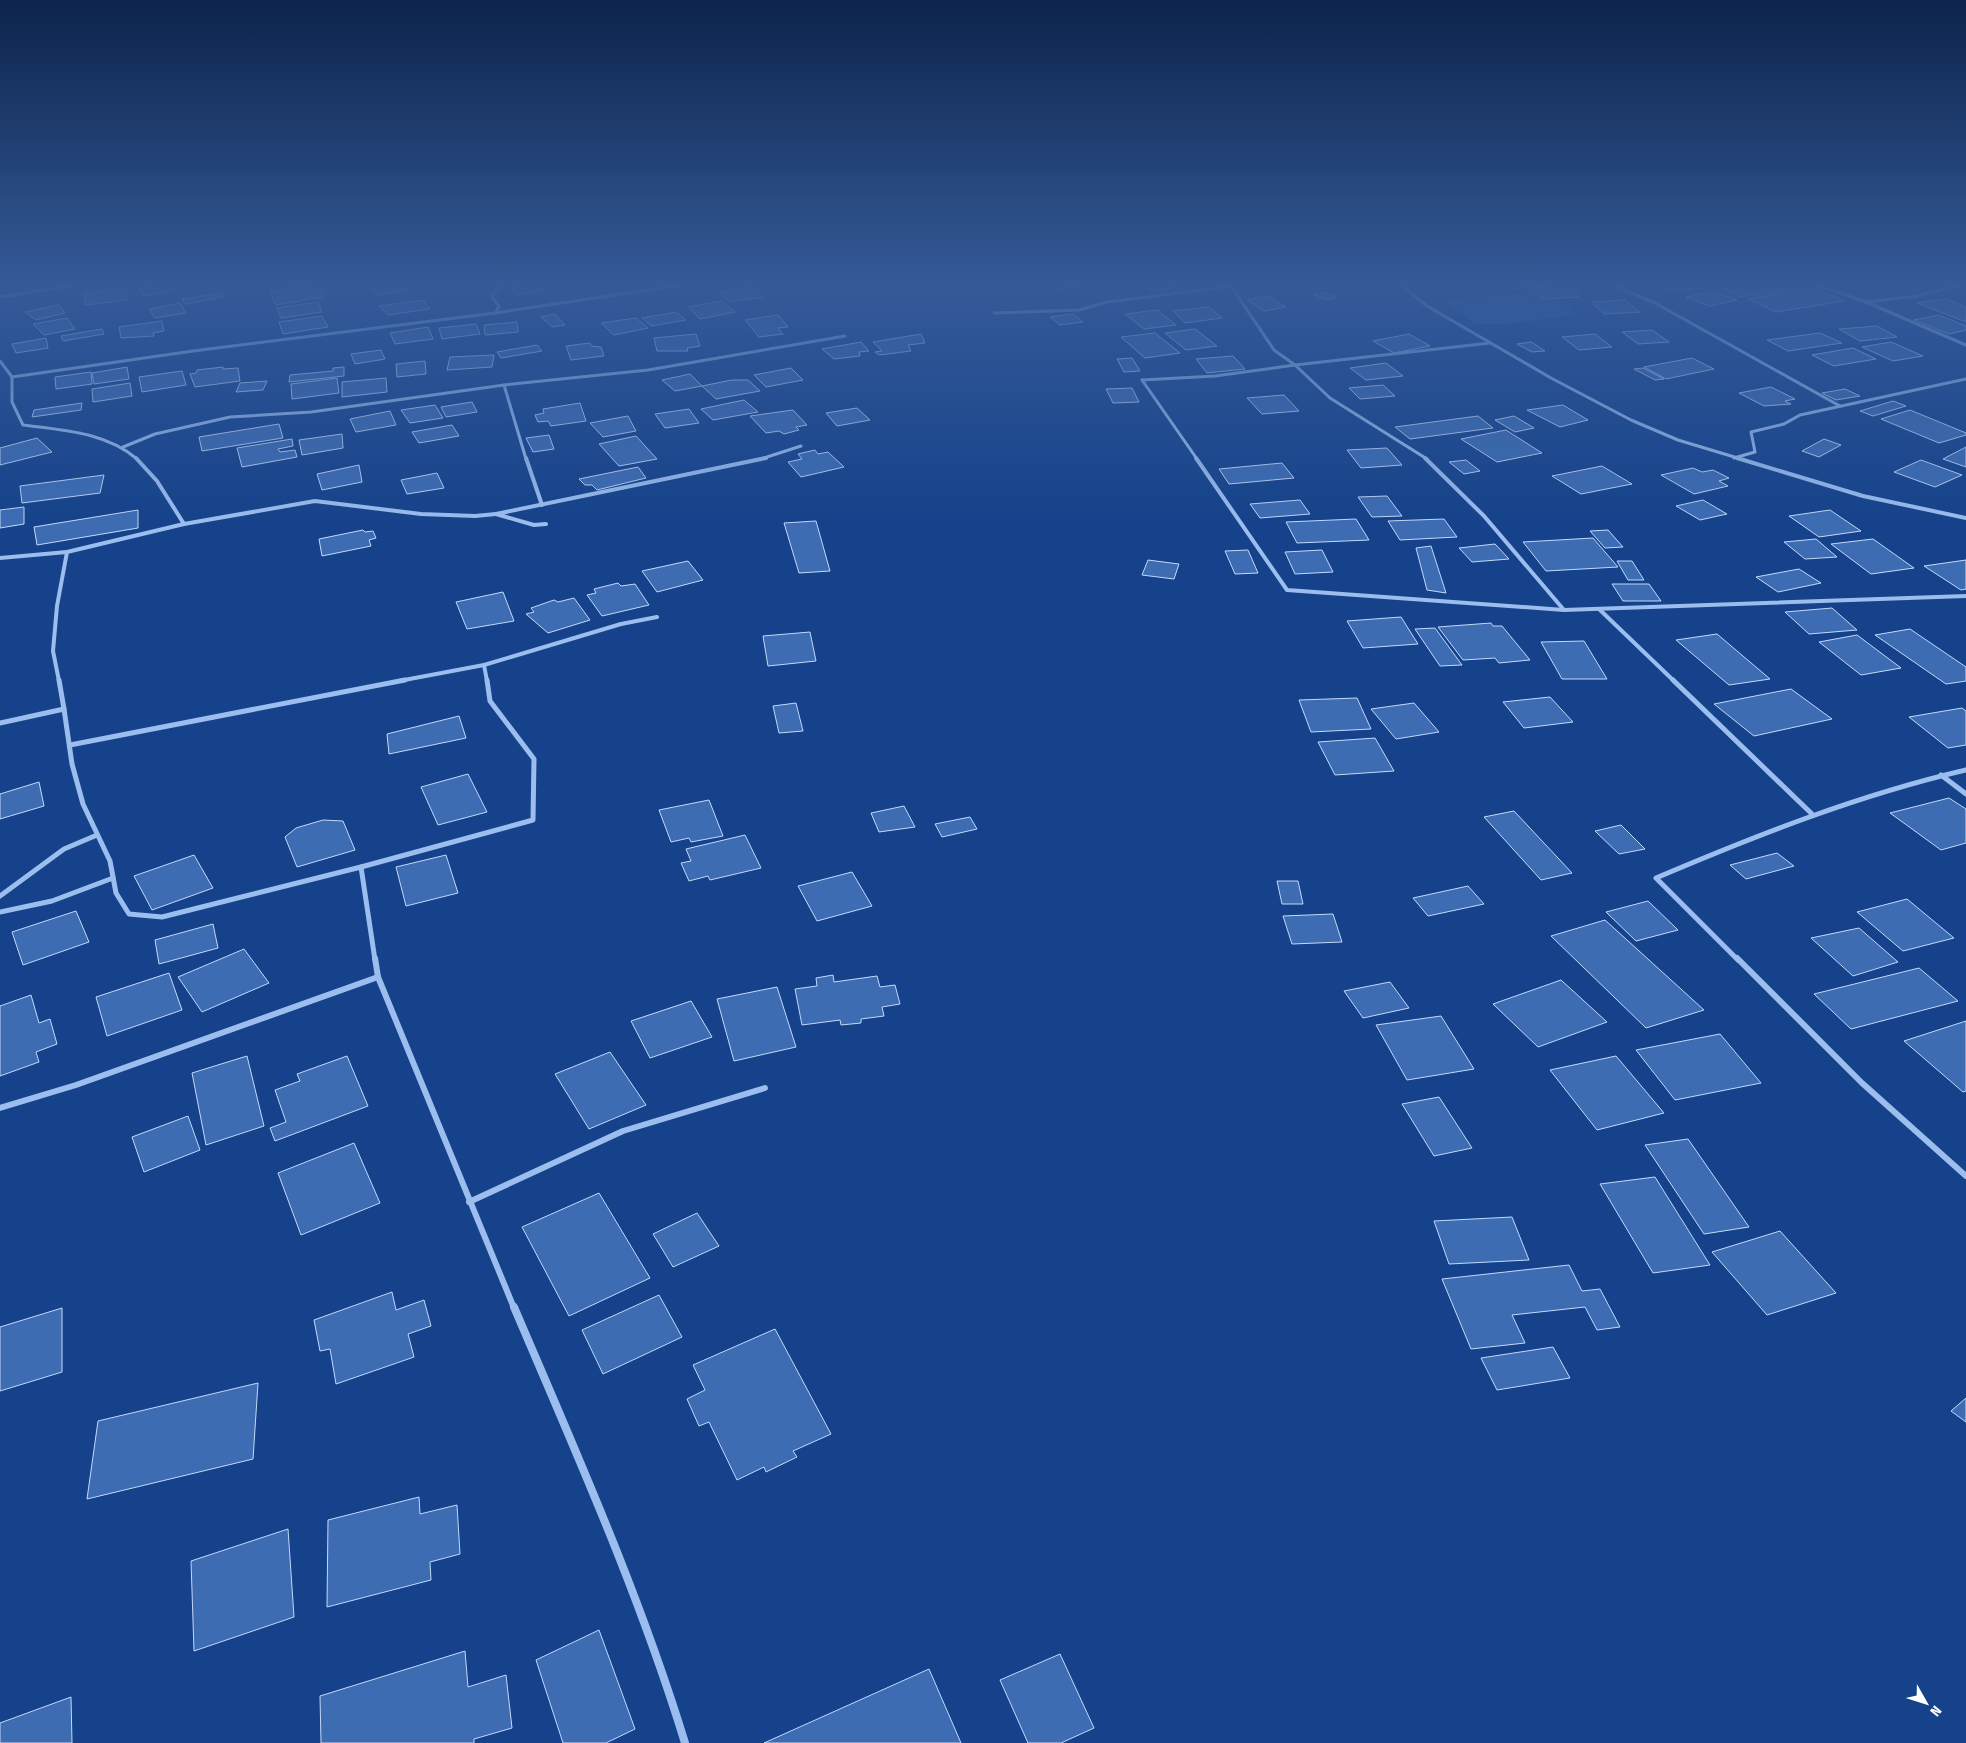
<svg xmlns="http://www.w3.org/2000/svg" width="1966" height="1743" viewBox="0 0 1966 1743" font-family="'Fira Sans Condensed',sans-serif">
  <rect width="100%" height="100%" fill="#15428a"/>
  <!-- green -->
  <path fill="#275ba9" d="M1520 293 1566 305 1577 315 1506 324H1476L1444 300Z"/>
  <!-- building -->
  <g fill="#3d6cb3" stroke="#c3d9fb">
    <path d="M265 281H307L310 285 271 291Z"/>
    <path d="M313 281H347L317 285Z"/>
    <path d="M351 281H400L407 291 377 295 369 282 354 285Z"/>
    <path d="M1049 281H1084L1089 284 1060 289Z"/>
    <path d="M1146 281H1182L1190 284 1155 291 1138 282Z"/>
    <path d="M1502 281H1546L1552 284 1516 289Z"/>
    <path d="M1651 281H1689L1702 288 1668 291Z"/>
    <path d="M1746 281H1787L1804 288 1740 297 1716 284Z"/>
    <path d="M168 282 174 291 144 296 139 287Z"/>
    <path d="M535 282 543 291 516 295 508 286Z"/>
    <path d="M752 286 763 297 730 302 719 292Z"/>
    <path d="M1549 286 1559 289H1572L1578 292 1579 297 1545 299 1525 290Z"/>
    <path d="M125 287 127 300 86 305 83 294Z"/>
    <path d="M312 287 315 291 323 290 325 293 320 294 322 297 276 305 270 293Z"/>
    <path d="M1814 288 1844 301 1776 312 1748 299Z"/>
    <path d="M1714 291 1737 300 1709 306 1686 297Z"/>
    <path d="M1323 292 1337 297 1328 300 1314 295Z"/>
    <path d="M220 293 223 297 185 304 182 299Z"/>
    <path d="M1268 296 1286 307 1264 311 1247 300Z"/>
    <path d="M1946 299 1966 307V322L1917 303Z"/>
    <path d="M423 300 430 309 388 315 379 306Z"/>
    <path d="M1625 300 1640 312 1605 314 1591 302Z"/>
    <path d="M722 301 735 312 700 319 688 307Z"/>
    <path d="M318 302 322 312 281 318 277 308Z"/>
    <path d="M180 303 186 313 155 318 149 309Z"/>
    <path d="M59 305 65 313 36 320 25 312Z"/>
    <path d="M1209 307 1222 318 1185 323 1173 311Z"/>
    <path d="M1157 310 1176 325 1144 329 1125 314Z"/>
    <path d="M676 312 686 320 651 326 642 318Z"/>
    <path d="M555 314 565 325 552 327 541 317Z"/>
    <path d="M1073 314 1083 322 1060 325 1050 317Z"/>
    <path d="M778 315 788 327 778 328 783 334 759 337 745 320Z"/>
    <path d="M1939 315 1966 326V330L1949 334 1914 320Z"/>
    <path d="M322 316 328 327 283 334 279 322Z"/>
    <path d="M67 318 75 329 44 335 33 324Z"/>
    <path d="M636 318 648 328 614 335 601 323Z"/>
    <path d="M162 321 164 331 153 333 154 336 121 338 119 327Z"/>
    <path d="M517 322 518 332 485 335 484 325Z"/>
    <path d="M476 324 480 334 442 339 439 328Z"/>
    <path d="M1877 326 1897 337 1860 341 1839 329Z"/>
    <path d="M428 327 433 339 395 344 390 333Z"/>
    <path d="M102 329 104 334 63 341 61 336Z"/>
    <path d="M1195 329 1217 346 1186 350 1165 333Z"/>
    <path d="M1652 330 1669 342 1638 344 1622 332Z"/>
    <path d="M1155 333 1180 353 1145 358 1121 337Z"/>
    <path d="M1820 333 1842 343 1788 351 1767 340Z"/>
    <path d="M696 334 700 346 687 348 688 351H657L654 338Z"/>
    <path d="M921 334 925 343 908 345 911 351 879 355 875 352 882 351 873 342Z"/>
    <path d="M1409 334 1430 346 1394 353 1373 341Z"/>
    <path d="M1595 334 1612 347 1579 350 1562 337Z"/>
    <path d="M46 338 48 348 16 353 12 344Z"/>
    <path d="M861 342 869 351 859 352 860 356 834 359 822 349Z"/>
    <path d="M1531 342 1545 351 1532 352 1517 344Z"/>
    <path d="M1891 342 1923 356 1893 361 1862 347Z"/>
    <path d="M590 343 591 346 601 347 604 356 571 360 566 346Z"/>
    <path d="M537 345 542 351 501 358 497 352Z"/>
    <path d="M1853 348 1876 359 1834 366 1812 355Z"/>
    <path d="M381 350 385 359 355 364 351 354Z"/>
    <path d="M494 355 492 367 447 370 450 357Z"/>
    <path d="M1233 356 1245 369 1207 373 1196 359Z"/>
    <path d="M1132 358 1140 371 1124 372 1117 359Z"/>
    <path d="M1692 358 1714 369 1666 379 1644 367Z"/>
    <path d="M425 361 426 374 397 377 396 364Z"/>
    <path d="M1386 363 1403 376 1366 380 1350 368Z"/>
    <path d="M127 367 129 379 94 384 92 373Z"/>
    <path d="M223 367V369L238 368 240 381 195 387 190 374 196 373 197 370Z"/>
    <path d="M344 367V376L289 382 290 375 333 371V368Z"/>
    <path d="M791 368 803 380 766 387 754 375Z"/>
    <path d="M1643 368 1664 379 1655 380 1634 369Z"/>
    <path d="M182 371 186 385 142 392 139 377Z"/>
    <path d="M91 372 92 384 56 389 55 377Z"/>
    <path d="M690 374 702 386 675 391 662 380Z"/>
    <path d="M337 378 339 393 292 399 291 384Z"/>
    <path d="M386 378 387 392 342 397V382Z"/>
    <path d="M732 380H748L760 391 716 399 702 386Z"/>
    <path d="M267 381 263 390 236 392 240 383Z"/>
    <path d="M130 383 132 396 93 402 92 389Z"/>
    <path d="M1383 385 1395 396 1360 399 1349 388Z"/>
    <path d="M1771 387 1795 399 1785 401 1791 404 1764 406 1739 393Z"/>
    <path d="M1132 388 1139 402 1113 403 1106 389Z"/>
    <path d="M1845 389 1860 396 1836 400 1822 393Z"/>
    <path d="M1284 395 1299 411 1262 414 1247 398Z"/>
    <path d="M744 400 758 412 713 420 701 409Z"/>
    <path d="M1893 401 1906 406 1873 416 1860 411Z"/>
    <path d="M472 402 477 412 446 417 441 407Z"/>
    <path d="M82 403 81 410 32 417 34 410Z"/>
    <path d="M580 403 586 421 551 426 548 421 538 422 535 415 544 413 543 409Z"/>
    <path d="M435 405 443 418 410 423 401 410Z"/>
    <path d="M1563 405 1588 420 1560 427 1527 410Z"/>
    <path d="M857 408 870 420 837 426 826 413Z"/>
    <path d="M689 409 699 423 665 428 655 414Z"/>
    <path d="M793 410 807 425 796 427 799 430 784 434 779 431 766 433 750 416Z"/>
    <path d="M1910 410 1966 433V435L1939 443 1881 419Z"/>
    <path d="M390 411 396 425 356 432 350 419Z"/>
    <path d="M628 416 636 431 603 437 590 423Z"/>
    <path d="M1478 416 1493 428 1410 439 1395 427Z"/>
    <path d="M1514 416 1534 428 1515 432 1495 420Z"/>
    <path d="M279 424 283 438 202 451 199 437Z"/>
    <path d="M452 425 459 436 419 443 412 432Z"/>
    <path d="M1506 430 1542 453 1497 462 1461 439Z"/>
    <path d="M342 434 343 448 302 455 299 440Z"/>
    <path d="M549 435 554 449 533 452 526 438Z"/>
    <path d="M636 436 657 459 619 466 599 444Z"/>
    <path d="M37 438 52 452 0 465V448Z"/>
    <path d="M292 439 293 446 278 449 280 452 295 450 297 457 242 467 237 448Z"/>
    <path d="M1824 439 1841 445 1819 457 1802 451Z"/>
    <path d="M1966 447V467L1943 459Z"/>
    <path d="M1387 448 1402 465 1361 468 1347 450Z"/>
    <path d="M815 450 818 454 828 452 844 467 801 477 788 462 802 459 798 454Z"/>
    <path d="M1466 460 1480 471 1464 474 1449 462Z"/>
    <path d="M1921 460 1962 475 1935 487 1894 472Z"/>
    <path d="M1282 463 1294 478 1229 484 1219 469Z"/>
    <path d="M359 465 362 482 322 490 317 474Z"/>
    <path d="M1602 466 1632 484 1581 494 1552 476Z"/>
    <path d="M638 467 646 478 597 490 592 485H585L579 479Z"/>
    <path d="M1693 468 1702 472 1713 470 1729 478 1719 481 1728 486 1694 494 1661 475Z"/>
    <path d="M437 473 444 488 407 494 401 480Z"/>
    <path d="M104 475 100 493 22 503 20 486Z"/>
    <path d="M1387 496 1402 516 1372 517 1358 497Z"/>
    <path d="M1300 500 1310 514 1260 518 1250 504Z"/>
    <path d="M1703 500 1727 514 1700 520 1676 506Z"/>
    <path d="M24 507V524L0 528V510Z"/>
    <path d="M138 510V528L37 545 34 527Z"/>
    <path d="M1830 510 1861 531 1819 537 1789 516Z"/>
    <path d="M1356 519 1369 540 1297 543 1286 522Z"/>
    <path d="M1444 519 1457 537 1400 540 1388 521Z"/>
    <path d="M816 521 830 571 799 573 784 523Z"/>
    <path d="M363 530 365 532 373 531 376 538 369 540 371 546 322 556 319 539Z"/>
    <path d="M1608 530 1623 547 1605 548 1590 531Z"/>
    <path d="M1593 538 1618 567 1546 571 1523 542Z"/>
    <path d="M1816 539 1837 557 1805 559 1784 542Z"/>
    <path d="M1873 539 1914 568 1871 574 1831 544Z"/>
    <path d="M1495 544 1509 559 1472 562 1459 548Z"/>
    <path d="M1431 546 1446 593 1427 590 1416 548Z"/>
    <path d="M1248 550 1258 573 1235 574 1225 551Z"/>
    <path d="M1322 550 1333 572 1295 574 1285 552Z"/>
    <path d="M1148 560 1179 564 1174 579 1142 575Z"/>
    <path d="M1966 560V589L1961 590 1924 566Z"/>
    <path d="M688 561 703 580 657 592 642 571Z"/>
    <path d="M1617 561H1632L1644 580H1628Z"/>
    <path d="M1799 569 1821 583 1778 592 1756 577Z"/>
    <path d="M618 583 621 586 635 584 649 605 602 616 587 595 596 593 594 589Z"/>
    <path d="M1612 584H1649L1661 601H1623Z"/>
    <path d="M503 592 514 621 467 629 456 602Z"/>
    <path d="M574 598 590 620 548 633 526 614 534 612 531 608 554 600 558 602Z"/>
    <path d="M1832 608 1857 630 1809 634 1785 612Z"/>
    <path d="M1401 617 1418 644 1363 648 1347 621Z"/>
    <path d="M1491 623 1493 626H1502L1530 660 1499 663 1495 658 1463 660 1438 627Z"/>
    <path d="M1435 628 1462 665 1440 666 1415 629Z"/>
    <path d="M1910 629 1966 667V681L1946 684 1875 635Z"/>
    <path d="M810 632 816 661 768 666 763 636Z"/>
    <path d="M1717 634 1770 679 1729 685 1676 640Z"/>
    <path d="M1857 635 1901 668 1861 675 1819 642Z"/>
    <path d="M1584 641 1607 679H1562L1541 642Z"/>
    <path d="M1791 689 1832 719 1754 736 1714 704Z"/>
    <path d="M1550 697 1573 722 1524 728 1503 702Z"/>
    <path d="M1357 698 1371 729 1311 732 1299 700Z"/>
    <path d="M796 703 803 731 779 733 773 706Z"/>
    <path d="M1414 703 1439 732 1396 739 1371 709Z"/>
    <path d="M1962 708 1966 711V745L1948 748 1909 717Z"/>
    <path d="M459 716 466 738 389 754 387 734Z"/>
    <path d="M1375 738 1394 771 1335 775 1318 742Z"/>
    <path d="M468 774 487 812 438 825 421 787Z"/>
    <path d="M39 782 44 806 0 819V794Z"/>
    <path d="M1949 798 1966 809V843L1941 850 1890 813Z"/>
    <path d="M709 800 723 836 691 842 689 838 671 842 659 810Z"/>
    <path d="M904 806 915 827 879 832 871 813Z"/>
    <path d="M1514 811 1572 873 1541 880 1484 817Z"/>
    <path d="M970 817 977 829 942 837 935 824Z"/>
    <path d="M323 820 343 821 355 850 297 867 285 837 296 828Z"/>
    <path d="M1621 825 1645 849 1619 854 1595 831Z"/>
    <path d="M745 835 761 868 710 880 708 876 689 881 681 863 691 861 686 849Z"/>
    <path d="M1777 853 1794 866 1746 879 1730 865Z"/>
    <path d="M194 855 213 888 152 910 134 876Z"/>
    <path d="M446 855 458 893 406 906 396 867Z"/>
    <path d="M852 872 872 906 817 921 798 886Z"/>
    <path d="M1277 881H1298L1303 904H1282Z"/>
    <path d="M1468 886 1484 904 1428 916 1413 898Z"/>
    <path d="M1907 899 1954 938 1903 951 1857 912Z"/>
    <path d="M1648 901 1678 930 1636 941 1606 912Z"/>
    <path d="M76 911 89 942 23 965 12 932Z"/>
    <path d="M1333 914 1342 942 1292 944 1283 916Z"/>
    <path d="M1605 920 1704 1010 1646 1028 1551 936Z"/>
    <path d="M213 924 218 948 159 964 155 940Z"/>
    <path d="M1859 928 1898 962 1853 976 1811 938Z"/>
    <path d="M244 949 269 983 202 1012 178 977Z"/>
    <path d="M1919 968 1958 1001 1851 1029 1814 994Z"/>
    <path d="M169 973 182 1010 107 1036 96 997Z"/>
    <path d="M833 975 834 982 877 976 880 987 895 985 900 1004 882 1007 884 1016 861 1019V1023L841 1025 840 1020 802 1025 795 989 817 986 816 978Z"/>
    <path d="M1561 980 1607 1022 1538 1047 1493 1004Z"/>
    <path d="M1390 982 1409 1008 1363 1018 1344 991Z"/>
    <path d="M777 987 796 1047 734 1061 717 999Z"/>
    <path d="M31 995 39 1023 50 1019 57 1044 36 1052 39 1062 0 1076V1006Z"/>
    <path d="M691 1001 712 1037 650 1058 631 1021Z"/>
    <path d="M1441 1016 1474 1069 1407 1080 1376 1025Z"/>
    <path d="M1966 1021V1091L1963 1092 1904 1041Z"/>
    <path d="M1720 1034 1761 1083 1675 1100 1636 1050Z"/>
    <path d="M610 1052 646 1105 589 1129 555 1074Z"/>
    <path d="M247 1056 264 1126 206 1145 192 1073Z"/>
    <path d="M347 1056 368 1106 275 1141 270 1128 286 1122 275 1090 300 1081 297 1074Z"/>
    <path d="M1616 1056 1664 1113 1597 1130 1550 1070Z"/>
    <path d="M1439 1097 1472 1148 1434 1156 1402 1104Z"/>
    <path d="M188 1116 200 1150 144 1172 132 1137Z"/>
    <path d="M1688 1139 1749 1227 1704 1234 1645 1145Z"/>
    <path d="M354 1143 380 1203 301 1235 278 1173Z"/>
    <path d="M1655 1177 1710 1265 1653 1273 1600 1184Z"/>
    <path d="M599 1193 650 1278 569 1316 522 1227Z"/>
    <path d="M697 1213 719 1246 673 1267 653 1234Z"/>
    <path d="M1512 1217 1529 1260 1449 1264 1434 1221Z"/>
    <path d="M1780 1231 1836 1293 1767 1315 1712 1252Z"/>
    <path d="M1569 1265 1582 1291 1600 1289 1620 1327 1597 1330 1585 1307 1512 1315 1525 1343 1471 1349 1442 1279Z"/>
    <path d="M392 1292 396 1310 424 1300 431 1326 408 1334 414 1357 336 1384 330 1349 320 1351 314 1320Z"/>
    <path d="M659 1295 682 1337 603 1374 582 1330Z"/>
    <path d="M62 1308V1372L0 1391V1327Z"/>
    <path d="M775 1329 831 1434 793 1451 797 1457 766 1472 764 1467 737 1480 709 1422 699 1426 687 1399 705 1390 693 1365Z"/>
    <path d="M1553 1347 1570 1378 1497 1390 1481 1358Z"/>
    <path d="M258 1383 253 1459 87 1499 98 1421Z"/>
    <path d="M1966 1398V1422L1951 1411Z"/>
    <path d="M419 1497 420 1514 457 1505 460 1554 430 1562 431 1580 327 1607 328 1520Z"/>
    <path d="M288 1529 294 1617 194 1651 191 1561Z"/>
    <path d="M599 1630 635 1729 606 1743H563L536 1660Z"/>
    <path d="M465 1651 468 1687 506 1675 512 1728 474 1739V1743H321L320 1696Z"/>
    <path d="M1060 1654 1094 1728 1061 1743H1028L1000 1680Z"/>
    <path d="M929 1669 961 1743H764Z"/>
    <path d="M71 1697 72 1743H0V1723Z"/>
  </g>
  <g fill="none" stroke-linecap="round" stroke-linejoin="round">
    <!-- minor-far4 -->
    <g stroke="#9cbeef" stroke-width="3">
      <path d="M1396 281 1427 306 1551 378 1631 420 1678 440 1741 459"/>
      <path d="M1604 281 1655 303 1840 406"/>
      <path d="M1807 281 1866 302"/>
      <path d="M1966 284 1916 296 1866 302 1966 345"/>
      <path d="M0 297 99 281"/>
      <path d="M495 313 708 281"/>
      <path d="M994 313 1079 310 1107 302 1231 286 1274 350 1295 365 1490 343"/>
      <path d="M0 361 12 377"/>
      <path d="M1142 380 1197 459"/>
      <path d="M1142 380 1215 376 1295 365 1330 398 1427 459"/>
      <path d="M504 385 526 459"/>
      <path d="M123 447 155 434 230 417 311 412 504 385 648 370 845 336"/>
      <path d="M1734 458 1755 452 1751 432 1784 424 1800 415 1966 379"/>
      <path d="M137 459C106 432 62 430 23 425L12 402V377L193 351 495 313 499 306 492 297C497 286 505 283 517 281"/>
      <path d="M761 459 801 446"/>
    </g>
    <!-- minor-far3 -->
    <g stroke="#9cbeef" stroke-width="4">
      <path d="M136 458 157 481 184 524 315 501 421 514 475 516 496 514"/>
      <path d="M526 458 542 505"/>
      <path d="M1196 458 1287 590 1564 610 1966 596"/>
      <path d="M1425 458 1484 516 1564 610"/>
      <path d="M1737 458 1863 496 1966 518"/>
      <path d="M546 524 534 525 496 514 766 458"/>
      <path d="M0 558 67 552"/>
      <path d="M1599 609 1674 681"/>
      <path d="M59 681 53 651 57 606 67 552 184 524"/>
      <path d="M399 681 484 665"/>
      <path d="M487 681 484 665 621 624 657 617"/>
    </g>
    <!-- minor-far2 -->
    <g stroke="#9cbeef" stroke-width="5">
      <path d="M59 680 64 709"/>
      <path d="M1673 680 1813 815"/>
      <path d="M0 723 64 709 72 764 83 804 110 861 116 893 129 914 162 917 361 867 375 960"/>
      <path d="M70 745 405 680"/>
      <path d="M1941 775 1966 794"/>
      <path d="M361 867 533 820 534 759 490 701 487 680"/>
      <path d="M0 896 64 849 97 835"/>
      <path d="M0 912 52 901 113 878"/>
      <path d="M1738 960 1656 878C1757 835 1859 795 1966 770"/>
    </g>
    <!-- minor-far1 -->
    <g stroke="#9cbeef" stroke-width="6">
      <path d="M375 958 378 977 514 1308"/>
      <path d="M1737 958 1862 1083 1966 1176"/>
      <path d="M0 1108 76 1085 378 977"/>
      <path d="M469 1202 623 1131 765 1088"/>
    </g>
    <!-- minor -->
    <path stroke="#9cbeef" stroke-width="8" d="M514 1307C575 1450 639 1593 685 1743"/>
  </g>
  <!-- sky -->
  <linearGradient id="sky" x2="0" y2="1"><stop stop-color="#0c244c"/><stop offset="0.54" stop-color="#355a98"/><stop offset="1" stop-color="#355a98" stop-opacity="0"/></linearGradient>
  <rect width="1966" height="525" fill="url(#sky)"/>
  <!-- north arrow -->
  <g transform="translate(1926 1703) rotate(129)" stroke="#15428a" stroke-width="4" paint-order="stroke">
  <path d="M0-4L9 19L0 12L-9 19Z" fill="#ffffff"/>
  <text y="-8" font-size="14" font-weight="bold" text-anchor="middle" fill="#ffffff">N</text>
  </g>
</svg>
